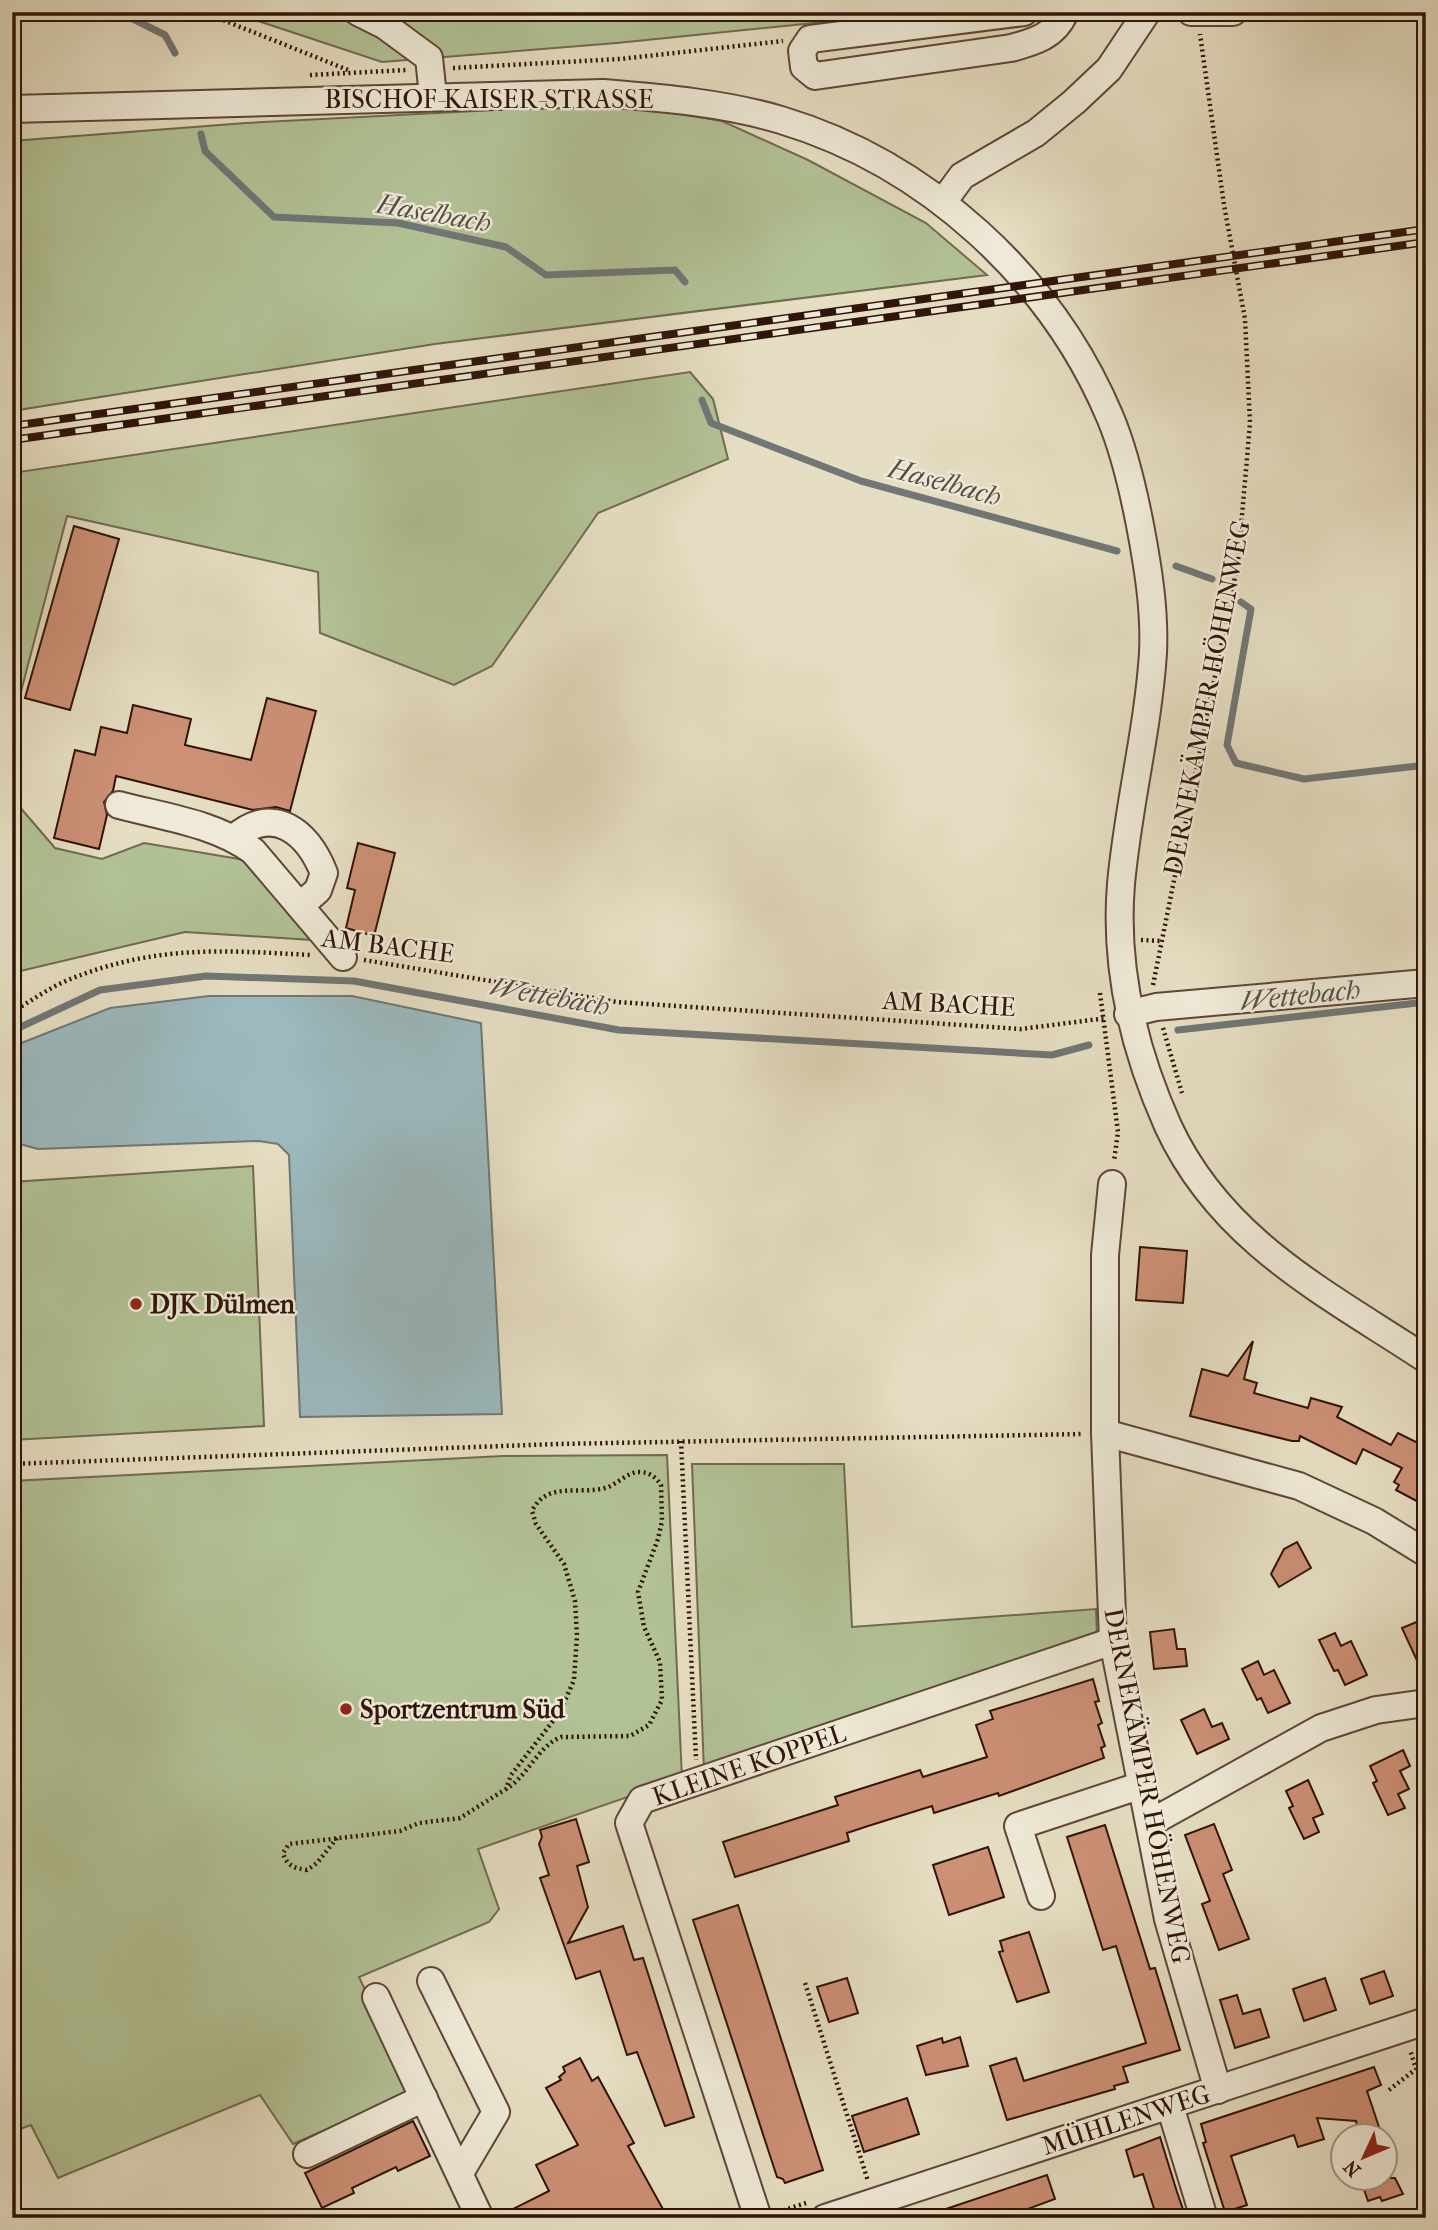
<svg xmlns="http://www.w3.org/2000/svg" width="1438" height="2230" viewBox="0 0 1438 2230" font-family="'IM FELL French Canon',serif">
  <rect width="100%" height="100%" fill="#e6dec3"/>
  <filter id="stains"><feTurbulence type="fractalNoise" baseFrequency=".00286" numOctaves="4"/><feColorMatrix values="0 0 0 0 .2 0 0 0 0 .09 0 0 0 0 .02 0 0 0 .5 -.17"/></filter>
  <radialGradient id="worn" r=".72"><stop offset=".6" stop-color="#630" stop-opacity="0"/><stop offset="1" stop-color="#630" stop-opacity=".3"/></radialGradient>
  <!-- green -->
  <g fill="#b2c296" stroke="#716b50" stroke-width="2">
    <path d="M231 12H923L617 43 382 62Z"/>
    <path d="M573 106 662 111 722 121 808 160 926 223 987 275 435 344 12 411V141L246 123Z"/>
    <path d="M690 372 713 399 728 459 598 513 492 666 454 685 320 633 318 572 67 516 12 726V473Z"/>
    <path d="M12 798 55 848 102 859 144 843 245 860 313 940 185 932 12 973Z"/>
    <path d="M253 1166 264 1426 12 1440V1182Z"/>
    <path d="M667 1455 682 1778 478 1849 499 1909 489 1922 359 1977 413 2092 293 2144 260 2095 58 2178 31 2125 12 2132V1481L503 1456Z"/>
    <path d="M692 1464H844L852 1627 1096 1609 1097 1637 704 1771Z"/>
  </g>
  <!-- water -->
  <path fill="#9bb9be" stroke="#707776" stroke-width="2" d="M209 996H352L481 1023 502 1414 300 1417 289 1155 278 1144 259 1141 38 1149 12 1142V1049L19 1044 110 1008Z"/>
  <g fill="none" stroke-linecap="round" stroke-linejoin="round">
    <!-- stream -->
    <g stroke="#707776" stroke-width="7">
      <path d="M119 12 165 35 175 53"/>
      <path d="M201 134 205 151 274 217 398 223 506 247 546 275 675 270 685 282"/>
      <path d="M702 400 711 423 861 481 1117 551"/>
      <path d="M1176 566 1212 579"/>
      <path d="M1241 602 1251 609 1227 745 1236 763 1304 779 1426 765"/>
      <path d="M1178 1030 1426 1002"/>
      <path d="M12 1031 100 990 206 976 354 981 619 1030 1052 1055 1089 1045"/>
    </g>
  </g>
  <!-- building -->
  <g fill="#cc9075" stroke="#301409" stroke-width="2">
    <path d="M74 526 119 539 70 710 25 698Z"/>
    <path d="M267 698 316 711 290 811 276 807 253 810 116 776 113 791 104 802 107 815 99 849 54 838 75 750 95 755 101 727 127 733 133 705 191 719 185 745 251 760Z"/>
    <path d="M358 843 395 853 374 936 346 928 355 890 347 888Z"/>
    <path d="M1140 1247 1187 1251 1183 1303 1136 1300Z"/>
    <path d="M1253 1341 1244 1379 1257 1383 1254 1393 1308 1408 1311 1398 1342 1407 1337 1417 1391 1445 1398 1433 1426 1447 1418 1462 1426 1466V1506L1396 1490 1399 1485 1394 1482 1402 1468 1363 1449 1356 1464 1300 1436 1299 1441H1292L1190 1416 1202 1369 1228 1376Z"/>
    <path d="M1297 1542 1311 1568 1279 1587 1271 1574 1284 1549Z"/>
    <path d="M1419 1621 1426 1635V1680L1402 1628Z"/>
    <path d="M1174 1629 1177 1649H1185L1187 1666 1154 1669 1150 1632Z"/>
    <path d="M1335 1633 1341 1646 1351 1641 1367 1675 1345 1685 1338 1670 1334 1671 1319 1640Z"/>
    <path d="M1258 1661 1264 1675 1274 1670 1290 1703 1268 1713 1261 1698 1257 1700 1242 1669Z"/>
    <path d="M1093 1679 1099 1701 1095 1702 1102 1723 1098 1725 1105 1746 1101 1748 1104 1758 999 1796 998 1793 934 1813 932 1806 868 1826 847 1833 849 1841 735 1877 723 1842 838 1805 835 1797 920 1770 923 1777 987 1757 976 1725 993 1719 990 1711Z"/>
    <path d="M1204 1709 1212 1727 1222 1723 1229 1739 1197 1754 1181 1720Z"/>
    <path d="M1403 1750 1410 1766 1400 1771 1409 1789 1398 1794 1405 1808 1388 1815 1373 1783 1377 1781 1370 1766Z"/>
    <path d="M1308 1780 1323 1814 1313 1818 1319 1832 1304 1839 1289 1808 1293 1806 1286 1791Z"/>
    <path d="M576 1819 589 1862 577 1866 588 1907 568 1943 623 1926 634 1960 643 1958 694 2117 665 2126 637 2052 627 2055 600 1971 576 1979 540 1878 549 1875 539 1844 542 1837 540 1830Z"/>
    <path d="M1214 1824 1232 1870 1223 1874 1249 1939 1219 1950 1202 1904 1210 1901 1185 1835Z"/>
    <path d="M1105 1825 1150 1969 1155 1968 1180 2050 1123 2067 1128 2082 1114 2086 1115 2089 1007 2120 990 2066 1016 2058 1024 2081 1146 2043 1116 1946 1103 1950 1067 1837Z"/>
    <path d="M988 1847 1004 1897 949 1915 933 1865Z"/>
    <path d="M738 1905 823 2170 785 2183 783 2179 777 2177 693 1920Z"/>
    <path d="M1029 1932 1049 1992 1017 2002 999 1952 1003 1951 1000 1941Z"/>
    <path d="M1384 1971 1393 1996 1370 2004 1361 1979Z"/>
    <path d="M847 1978 858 2013 829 2022 817 1987Z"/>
    <path d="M1325 1978 1336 2010 1304 2021 1293 1989Z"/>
    <path d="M1237 1995 1243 2014 1260 2009 1269 2037 1235 2048 1220 2000Z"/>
    <path d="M960 2037 968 2066 926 2075 917 2046 942 2038 943 2043Z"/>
    <path d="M580 2058 592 2081 598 2077 634 2143 628 2146 664 2211 648 2218H495L549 2191 536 2165 578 2145 546 2088 561 2080 559 2077 565 2072 563 2067Z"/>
    <path d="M1374 2067 1381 2085 1367 2091 1382 2136H1360L1356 2121 1317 2118 1324 2139 1298 2147 1294 2135 1231 2156 1247 2205 1225 2212 1203 2143 1206 2142 1201 2124Z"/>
    <path d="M907 2098 919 2134 864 2152 852 2116Z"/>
    <path d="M413 2121 430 2156 398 2171 396 2167 352 2188 354 2193 322 2208 305 2173Z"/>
    <path d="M1160 2137 1177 2192 1186 2218H1157L1143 2174 1134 2177 1126 2150Z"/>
    <path d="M1047 2175 1055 2199 1014 2214 1004 2218H931V2214Z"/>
    <path d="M1360 2178H1395L1403 2194 1382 2201 1380 2197 1368 2201Z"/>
  </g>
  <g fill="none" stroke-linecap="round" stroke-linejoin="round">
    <!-- minor casing -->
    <g stroke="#5e4638" stroke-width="30">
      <g id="minor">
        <path d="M358 12 384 25 429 58 433 96"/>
        <path d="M1024 12 810 39 802 51 804 67 815 76 1011 48C1034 42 1055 36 1065 12"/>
        <path d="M1191 12H1233"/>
        <path d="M12 109 603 93C662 98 724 103 781 120 927 164 1051 277 1110 417 1124 450 1133 489 1140 525 1148 567 1155 610 1153 653 1148 730 1128 806 1121 884 1114 968 1134 1050 1168 1126 1221 1241 1326 1293 1426 1359"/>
        <path d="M943 202 962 176 1036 133 1074 102 1109 69 1147 12"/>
        <path d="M119 805C164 817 214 823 253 851L343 957"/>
        <path d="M234 838C274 803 308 833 324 873L318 890 300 906"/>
        <path d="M1128 1014 1156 1007 1426 983"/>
        <path d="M1112 1184 1105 1255V1433L1113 1641 1168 1919 1218 2090"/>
        <path d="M1105 1433 1299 1486 1374 1521 1426 1553"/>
        <path d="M1150 1823 1321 1728 1376 1710 1426 1703"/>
        <path d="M1041 1896 1018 1826 1142 1785"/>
        <path d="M431 1981 496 2112 460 2173"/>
        <path d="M376 1997 480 2218"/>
        <path d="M1170 2106 1204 2218"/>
        <path d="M307 2154 424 2098"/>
        <path d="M758 2218 629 1823 642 1800 1113 1641"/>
        <path d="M825 2218 1426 2021"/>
      </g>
    </g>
    <!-- path -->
    <g stroke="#301409" stroke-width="4.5" stroke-dasharray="2 3.5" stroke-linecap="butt">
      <path d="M203 12 348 70"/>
      <path d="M453 68 620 59 783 41"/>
      <path d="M310 75 406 70"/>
      <path d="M1141 940 1161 941"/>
      <path d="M364 960 617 1002 1021 1029 1107 1018"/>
      <path d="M1153 985 1238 562 1250 423 1245 319 1224 205 1200 34"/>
      <path d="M1100 993 1118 1132 1114 1161"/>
      <path d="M12 1012C31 1001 49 988 68 980 154 945 221 950 310 955"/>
      <path d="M1163 1028 1182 1093"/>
      <path d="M681 1441 696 1760"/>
      <path d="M12 1464 557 1444 1083 1434"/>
      <path d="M337 1838 317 1863 307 1870C294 1868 287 1866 283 1853L289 1844 400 1831 419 1823 460 1818 506 1789 511 1775 560 1712 574 1680 577 1636 575 1601 564 1564 536 1524 532 1511C547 1481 578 1495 605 1488 617 1485 627 1472 639 1472 649 1472 656 1477 661 1485L662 1521 658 1539 638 1592 644 1627 660 1662 662 1700 649 1725 630 1736 561 1737C538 1746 528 1776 506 1789"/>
      <path d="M805 1983 868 2181"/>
      <path d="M1389 2090 1416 2069 1410 2050"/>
      <path d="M778 2212 806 2203"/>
    </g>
    <!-- minor -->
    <use href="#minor" stroke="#efead8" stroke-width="26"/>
    <!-- rail casing -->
    <g stroke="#301409" stroke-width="8">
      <g id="rail">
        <path d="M12 426 1426 229"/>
        <path d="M12 440 1426 242"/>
      </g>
    </g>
    <!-- rail -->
    <use href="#rail" stroke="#efead8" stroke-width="5" stroke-dasharray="16" stroke-linecap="butt"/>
  </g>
  <!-- markers -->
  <g fill="#8f2418" stroke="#efead8" stroke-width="2.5">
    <circle cx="136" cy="1304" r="7"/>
    <circle cx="346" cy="1709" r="7"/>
  </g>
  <g text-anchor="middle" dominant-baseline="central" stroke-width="5" stroke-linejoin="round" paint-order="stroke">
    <!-- street labels -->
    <g font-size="26" fill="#301409" stroke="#efead8">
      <text x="489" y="99">BISCHOF-KAISER-STRASSE</text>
      <text transform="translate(1207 698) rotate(-79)">DERNEKÄMPER HÖHENWEG</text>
      <text transform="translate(388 946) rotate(7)">AM BACHE</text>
      <text transform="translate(949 1004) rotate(3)">AM BACHE</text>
      <text transform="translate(749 1765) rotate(-19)">KLEINE KOPPEL</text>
      <text transform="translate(1147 1786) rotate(79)">DERNEKÄMPER HÖHENWEG</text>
      <text transform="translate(1126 2120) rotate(-18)">MÜHLENWEG</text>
    </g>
    <!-- poi labels -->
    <g font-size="26" font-weight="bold" fill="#301409" stroke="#efead8" text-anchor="start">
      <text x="150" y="1304">DJK Dülmen</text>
      <text x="360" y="1709">Sportzentrum Süd</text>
    </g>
    <!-- water labels -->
    <g font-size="28" font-style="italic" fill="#554e48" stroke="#efead8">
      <text transform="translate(434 213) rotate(10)">Haselbach</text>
      <text transform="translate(945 482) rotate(15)">Haselbach</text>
      <text transform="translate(1300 995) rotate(-6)">Wettebach</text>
      <text transform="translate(550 996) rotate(10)">Wettebach</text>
    </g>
  </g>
  <!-- margin -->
  <rect width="1438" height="2230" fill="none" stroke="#e6dec3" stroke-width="42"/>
  <rect x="14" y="14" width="1410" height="2202" fill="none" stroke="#301409" stroke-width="3.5"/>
  <rect x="21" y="21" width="1396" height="2188" fill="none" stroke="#301409" stroke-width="2"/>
  <!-- north arrow -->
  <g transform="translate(1364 2157) rotate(226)"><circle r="33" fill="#efead8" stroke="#a39485" stroke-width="2"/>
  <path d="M0-5L12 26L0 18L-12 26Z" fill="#8f2418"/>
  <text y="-10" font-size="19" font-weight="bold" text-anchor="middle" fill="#301409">N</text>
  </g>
  <rect width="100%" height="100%" filter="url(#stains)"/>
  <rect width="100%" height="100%" fill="url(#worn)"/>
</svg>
